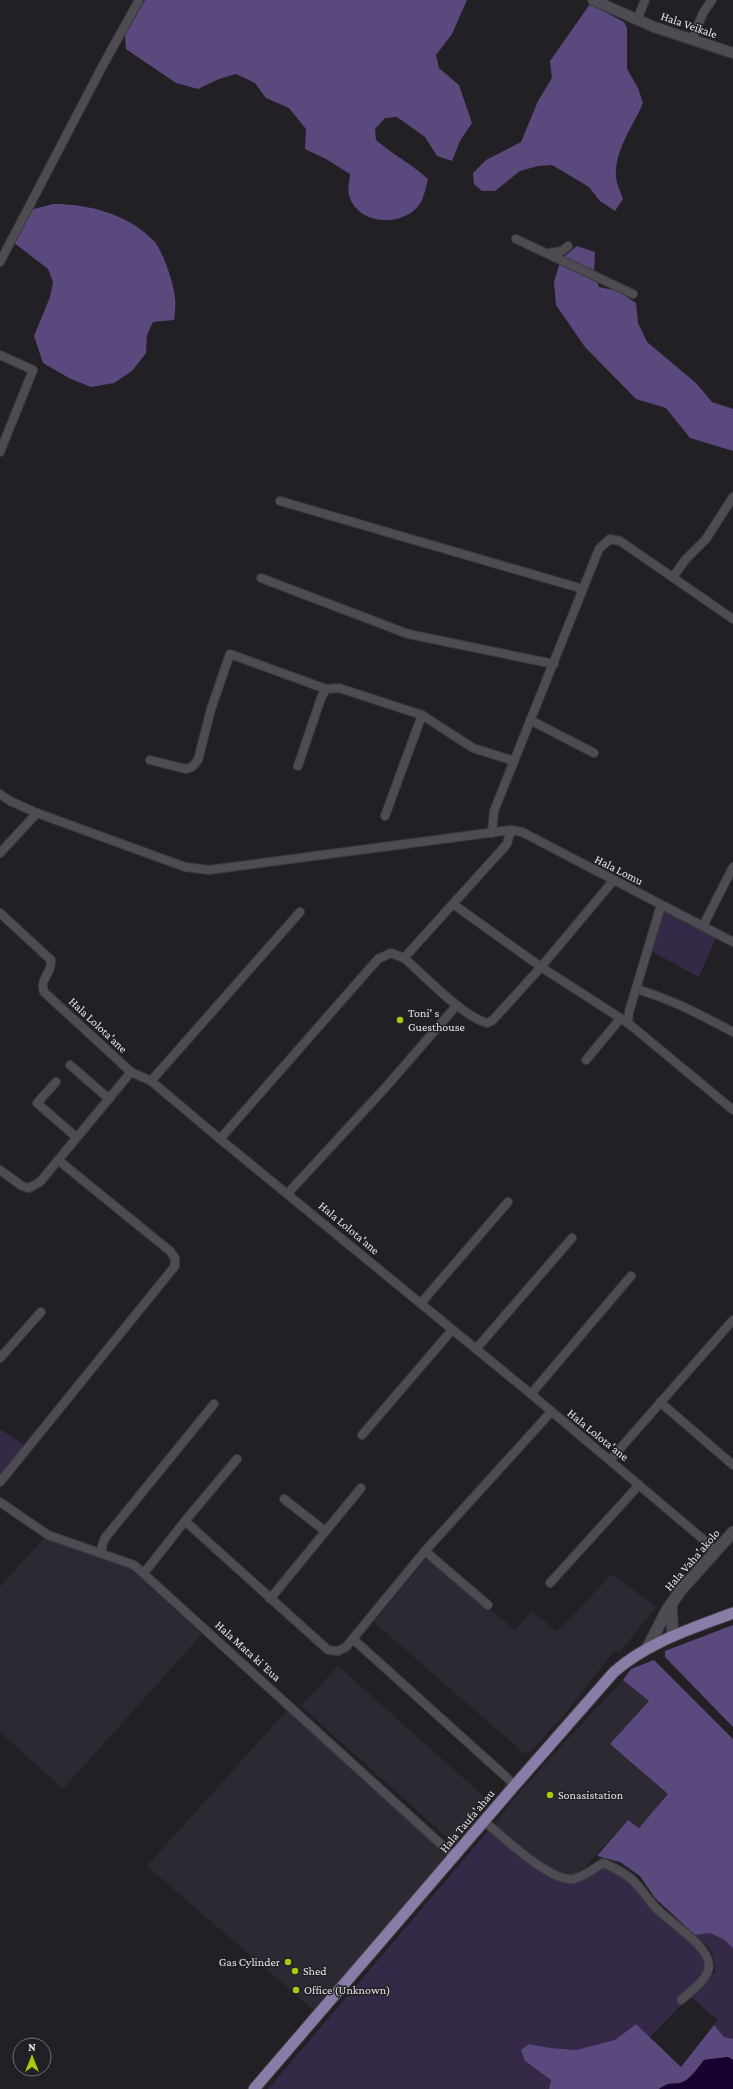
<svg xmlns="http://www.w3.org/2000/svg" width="733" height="2089" viewBox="0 0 733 2089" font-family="'Crimson Pro',serif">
  <rect width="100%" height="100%" fill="#222025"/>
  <!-- built -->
  <g fill="#2c2933">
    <path d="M44 1538 130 1569 202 1634 63 1789 0 1732V1587Z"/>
    <path d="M425 1560H431L515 1630 532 1611 557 1632 612 1574 656 1607 620 1652 614 1651 568 1710 530 1752 525 1754 374 1622Z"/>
    <path d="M338 1666 489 1801 452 1842 301 1706Z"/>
    <path d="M623 1680 649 1701 669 1794 639 1828 628 1820 581 1872 570 1875 549 1867 494 1825 512 1801 552 1756Z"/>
    <path d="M287 1710 451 1856 316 2012 147 1866Z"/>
  </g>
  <!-- green -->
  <g fill="#342a48">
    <path d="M662 909 717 935 699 977 649 950Z"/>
    <path d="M0 1429 24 1445 0 1475Z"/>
    <path d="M489 1830C506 1844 547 1883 569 1884 581 1884 593 1874 603 1868L617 1872 630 1880 698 1948C701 1953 707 1959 706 1965 704 1975 683 1992 676 2000L682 2004 650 2037 636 2024 615 2040 576 2050 550 2048 529 2044 525 2061 551 2080 549 2089H268Z"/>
    <path d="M710 1933 723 1939 733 1948V2039L724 2037 714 2025 718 2020 691 1997 715 1972C716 1952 710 1948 695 1935Z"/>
  </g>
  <!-- forest -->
  <g fill="#5b497e">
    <path d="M145 0H467L452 34 436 55 439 68 459 85 472 123 460 141 452 161 437 156 425 137 397 117 385 118 375 129 376 140C393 155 412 164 428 179 426 186 424 199 419 205 402 228 357 225 349 195 347 189 350 180 350 174L326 159 305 149 306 129 289 108 266 98 255 83 236 74 219 79 198 89 176 83 126 49 125 35Z"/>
    <path d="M590 4 624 22 627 28V69L638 88 643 103C633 127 614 150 616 178 617 185 621 193 623 199L615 211 600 201 589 187 552 165 538 166 520 171 495 191H482L474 184 473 173 486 160 521 142 538 101 552 78 550 61Z"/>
    <path d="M53 204C89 204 128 214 154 241 163 251 174 284 175 298 176 305 175 313 174 320L153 322 147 335 146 353 132 371 114 383 91 387 69 378 43 363 34 336 50 297 53 282 48 269 13 242 30 210Z"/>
    <path d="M577 246 595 252 594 272 599 287 618 291 636 303 638 323 647 342 696 383 712 402 733 409V451L690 438 666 408 636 399 585 347 556 305 554 282 561 259Z"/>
    <path d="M733 1625V1727L665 1657V1651Z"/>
    <path d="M654 1660 733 1739V1948L723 1939 710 1933 695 1935 655 1898 640 1876 620 1862 597 1856 628 1820 639 1828 668 1794 610 1744 649 1701 623 1680 631 1669Z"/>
    <path d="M636 2024 681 2067 714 2025 724 2037 733 2039V2060L728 2057 704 2060C698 2067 691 2080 680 2083 669 2085 671 2081 659 2089H549L551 2080 525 2061 521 2050 529 2044 550 2048 576 2050 615 2040Z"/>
  </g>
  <!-- water -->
  <path fill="#170231" d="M728 2057 733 2060V2089H659C671 2081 669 2085 680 2083 691 2080 698 2067 704 2060Z"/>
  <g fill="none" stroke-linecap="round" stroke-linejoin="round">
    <!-- minor casing -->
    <g stroke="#3b3a3e" stroke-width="10">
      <g id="minor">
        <path d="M637 20 645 0"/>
        <path d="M692 40 703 13 712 0"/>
        <path d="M516 239 633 294"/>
        <path d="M550 253 562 251 568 246"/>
        <path d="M0 262 102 67 139 0"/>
        <path d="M0 355 33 370 0 452"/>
        <path d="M280 501 583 589"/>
        <path d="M673 577 686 559 706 539 733 497"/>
        <path d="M261 578 408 634 554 664"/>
        <path d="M530 720 594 753"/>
        <path d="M150 760 186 769 192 767 198 760 211 709 230 654 326 689"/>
        <path d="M298 766 321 698 326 689 339 688 422 715 473 748 514 761"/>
        <path d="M0 794 10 801 37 813 185 867 209 870 511 830 522 832 733 942"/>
        <path d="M385 816 422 715"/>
        <path d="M492 833 494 811 599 549 610 539 620 541 733 619"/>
        <path d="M0 853 37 813"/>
        <path d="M453 904 541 967 613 881"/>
        <path d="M0 913 51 960C52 975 39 978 44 992L131 1072 151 1081 220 1139 531 1394 717 1551"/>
        <path d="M703 926 733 867"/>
        <path d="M404 958C425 976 462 1016 487 1023L493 1020 541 967 628 1023 733 1110"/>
        <path d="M636 989C671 999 701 1015 733 1032"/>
        <path d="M628 1023 629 1012 661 905"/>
        <path d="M586 1060 620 1019"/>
        <path d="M70 1065 109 1099"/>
        <path d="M151 1081 300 912"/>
        <path d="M56 1082 37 1103 76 1137"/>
        <path d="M220 1139 378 959 391 953 404 958 507 844 511 830"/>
        <path d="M0 1170 22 1186 29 1188 40 1182 131 1072"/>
        <path d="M288 1193 385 1088 457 1005"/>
        <path d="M421 1303 508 1202"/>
        <path d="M476 1349 572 1238"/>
        <path d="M0 1358 41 1312"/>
        <path d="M531 1394 631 1276"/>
        <path d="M660 1402 733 1465"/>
        <path d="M362 1435 452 1330"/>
        <path d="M610 1460 733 1320"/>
        <path d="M0 1482 175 1266V1258L170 1251 58 1160"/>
        <path d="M284 1499 325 1531"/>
        <path d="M0 1502 48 1535 134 1565 455 1857"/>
        <path d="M185 1521 237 1459"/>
        <path d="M425 1551 488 1605"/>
        <path d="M102 1553V1546L105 1538 214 1404"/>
        <path d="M144 1573 185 1521 328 1650 338 1651 346 1647 425 1551 551 1412"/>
        <path d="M550 1583 639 1485"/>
        <path d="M270 1599 361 1488"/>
        <path d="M353 1639 515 1785"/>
        <path d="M484 1821C502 1836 550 1882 573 1879 584 1877 594 1868 603 1863 613 1867 621 1871 630 1878 639 1885 646 1897 654 1906 667 1921 708 1944 709 1965 709 1979 690 1992 681 2000"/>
      </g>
    </g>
    <!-- tertiary casing -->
    <g stroke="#3b3a3e" stroke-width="12">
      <path id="tertiary" d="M593 0 654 27 733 53"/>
    </g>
    <!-- secondary casing -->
    <g stroke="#3b3a3e" stroke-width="13">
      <g id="secondary">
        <path d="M671 1605 673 1636"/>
        <path d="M648 1647 667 1610 681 1590 733 1532"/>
      </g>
    </g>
    <!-- primary casing -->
    <g stroke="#3b3a3e" stroke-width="13">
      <path id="primary" d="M254 2089 515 1785 614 1672C648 1642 691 1629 733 1613"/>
    </g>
    <!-- minor -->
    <use href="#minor" stroke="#4e4c52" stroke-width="8"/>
    <!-- tertiary -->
    <use href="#tertiary" stroke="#4e4c52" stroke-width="10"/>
    <!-- secondary -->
    <use href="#secondary" stroke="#4e4c52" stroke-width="11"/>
    <!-- primary -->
    <use href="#primary" stroke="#897ca7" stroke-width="11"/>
  </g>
  <!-- markers -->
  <g fill="#adc60e" stroke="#222025" stroke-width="1.5">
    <circle cx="400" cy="1020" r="4"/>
    <circle cx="550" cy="1795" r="4"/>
    <circle cx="288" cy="1962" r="4"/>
    <circle cx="295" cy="1971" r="4"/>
    <circle cx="296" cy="1990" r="4"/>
  </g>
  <g text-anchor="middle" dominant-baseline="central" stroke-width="3" stroke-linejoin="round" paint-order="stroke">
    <!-- street labels -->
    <g font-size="12" fill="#e4e4e7" stroke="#222025">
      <text transform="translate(689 25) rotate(19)">Hala Veikale</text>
      <text transform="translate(619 870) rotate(27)">Hala Lomu</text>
      <text transform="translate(98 1025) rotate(43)">Hala Lolota'ane</text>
      <text transform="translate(349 1228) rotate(40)">Hala Lolota'ane</text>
      <text transform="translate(598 1435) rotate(39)">Hala Lolota'ane</text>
      <text transform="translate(692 1560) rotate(-49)">Hala Vaha'akolo</text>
      <text transform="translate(248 1651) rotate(42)">Hala Mata ki 'Eua</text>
      <text transform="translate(467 1821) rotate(-50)">Hala Taufa'ahau</text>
    </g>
    <!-- poi labels -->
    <g font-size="12" fill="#e4e4e7" stroke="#222025" text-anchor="start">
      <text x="408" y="1013">Toni' s<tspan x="408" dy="14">Guesthouse</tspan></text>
      <text x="558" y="1795">Sonasistation</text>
      <text x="280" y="1962" text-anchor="end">Gas Cylinder</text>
      <text x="303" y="1971">Shed</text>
      <text x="304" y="1990">Office (Unknown)</text>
    </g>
  </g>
  <!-- north arrow -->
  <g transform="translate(32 2057)"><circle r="19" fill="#222025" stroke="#706e73"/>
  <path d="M0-3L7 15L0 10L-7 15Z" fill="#adc60e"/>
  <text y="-6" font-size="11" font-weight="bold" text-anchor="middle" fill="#e4e4e7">N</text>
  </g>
</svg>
